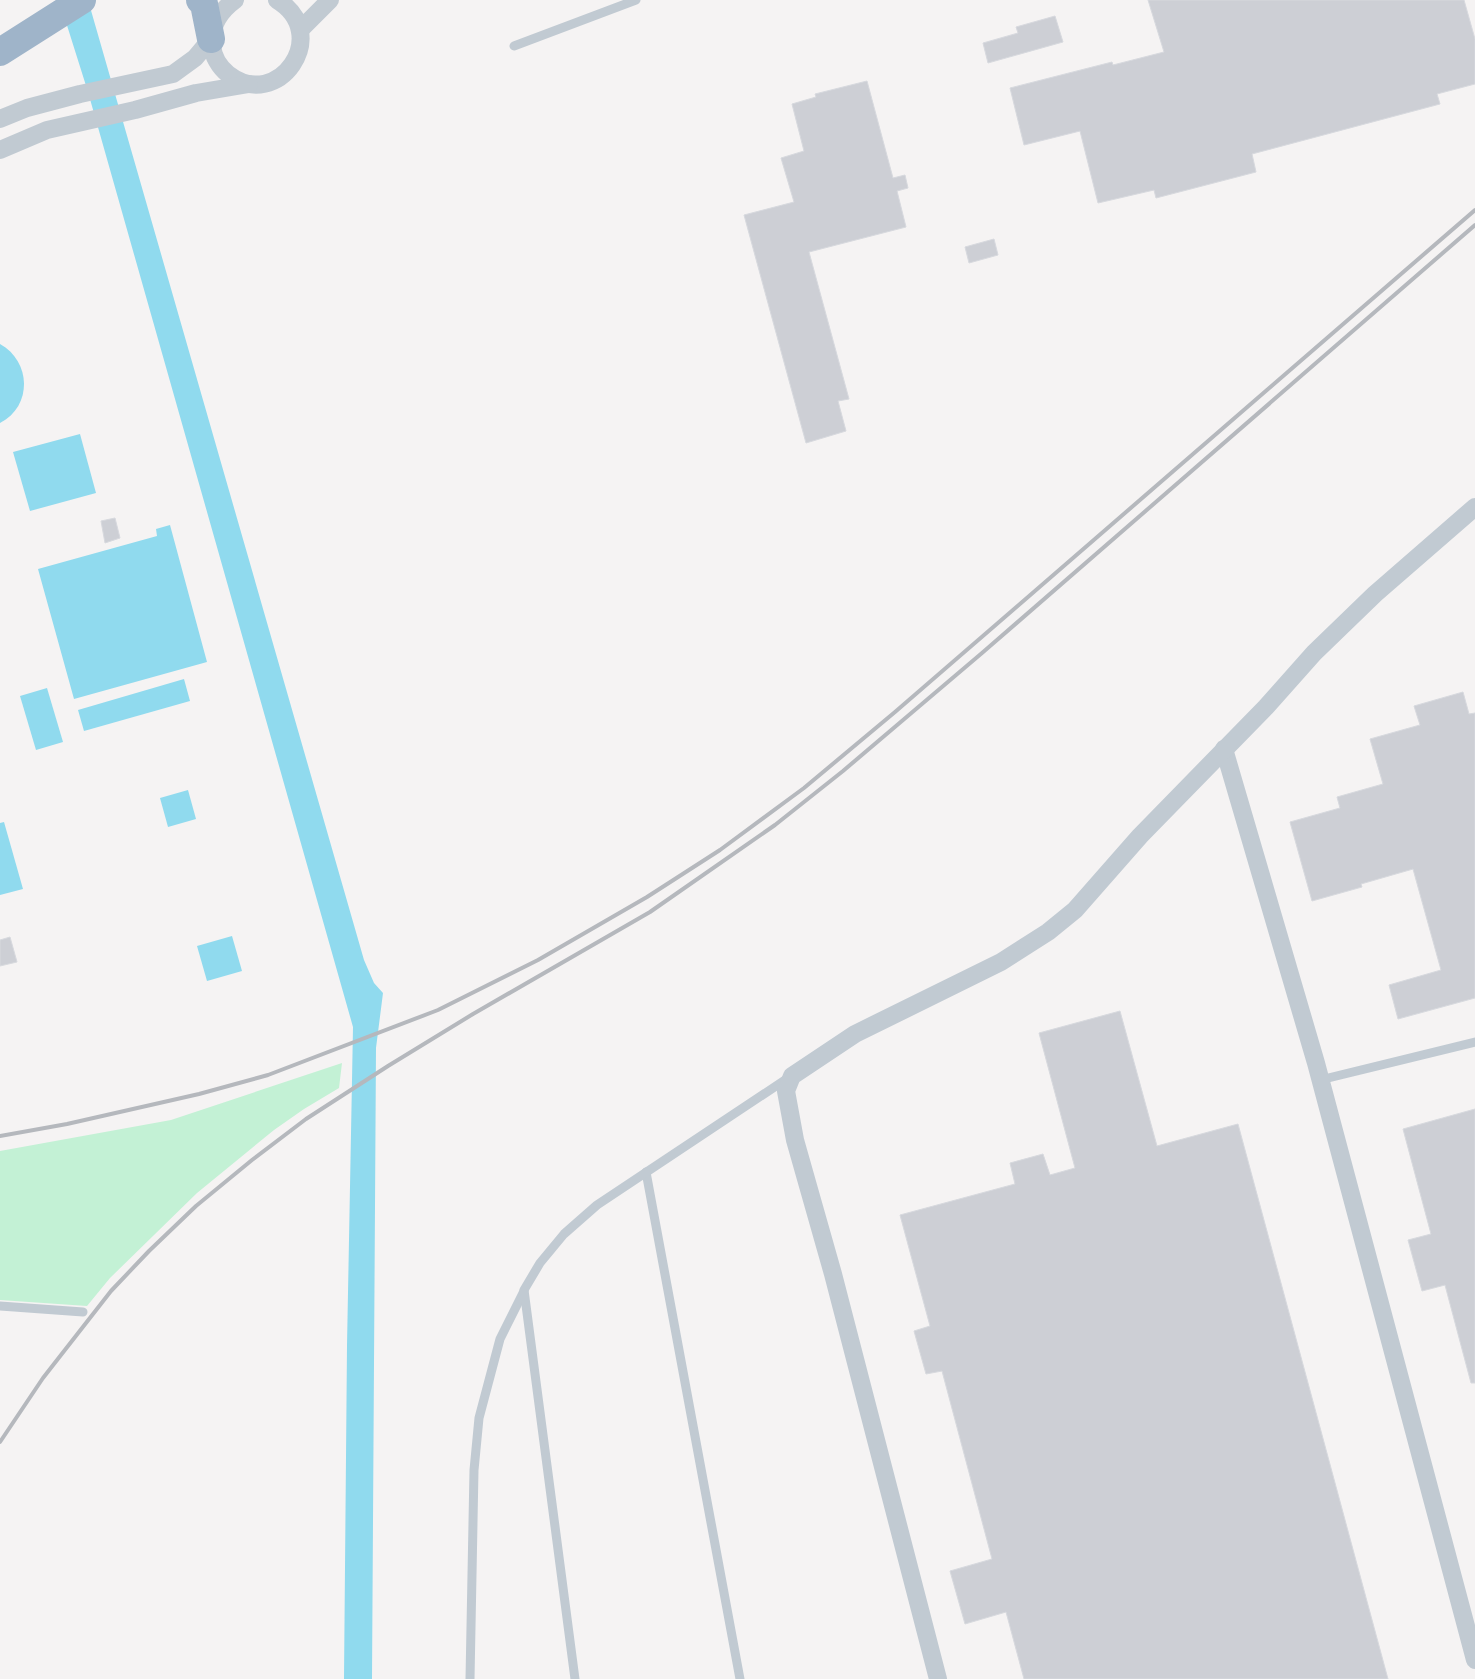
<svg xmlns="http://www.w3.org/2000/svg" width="1475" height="1679" viewBox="0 0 1475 1679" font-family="Signika,sans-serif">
  <rect width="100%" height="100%" fill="#f5f3f3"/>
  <!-- green -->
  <path fill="#c3f1d5" d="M342 1063 339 1088 304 1109 274 1130 197 1193 110 1278 87 1306 0 1300V1151L171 1120Z"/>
  <!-- water -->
  <g fill="#90daee">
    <path d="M59 0H88L364 960 374 983 383 993 376 1048 372 1679H344L347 1346 353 1027 88 92Z"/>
    <path d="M0 344C31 361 33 406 0 423Z"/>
    <path d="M80 434 96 493 30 511 13 452Z"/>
    <path d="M170 525 207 662 74 699 38 569 157 536 156 529Z"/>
    <path d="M184 679 190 701 84 731 78 710Z"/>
    <path d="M47 688 63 742 36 750 20 696Z"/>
    <path d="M188 790 196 819 168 827 160 798Z"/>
    <path d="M4 822 23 889 0 895V823Z"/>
    <path d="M232 936 242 971 207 981 197 946Z"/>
  </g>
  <!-- building -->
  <g fill="#cdcfd5" stroke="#d7d9de">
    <path d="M1148 0H1464L1475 39V84L1437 94 1440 104 1252 154 1256 172 1156 198 1154 190 1098 203 1080 131 1024 145 1010 88 1112 62 1113 65 1164 52Z"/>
    <path d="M1055 16 1063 42 988 63 983 43 1018 33 1016 27Z"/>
    <path d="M867 81 893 178 905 175 908 188 897 191 906 227 809 252 849 399 838 401 846 431 806 443 744 215 794 202 781 158 804 151 792 104 816 97 815 94Z"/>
    <path d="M994 239 998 255 969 263 965 247Z"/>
    <path d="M115 518 120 538 105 543 101 521Z"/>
    <path d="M1463 692 1469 714 1475 713V998L1398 1019 1389 985 1441 970 1413 869 1361 884 1362 887 1312 901 1290 822 1340 808 1337 797 1383 784 1370 739 1420 725 1414 706Z"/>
    <path d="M10 937 17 962 0 966V940Z"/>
    <path d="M1120 1011 1157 1146 1238 1124 1388 1679H1024L1006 1612 965 1624 950 1571 992 1559 942 1371 926 1374 914 1331 930 1326 900 1215 1015 1184 1010 1163 1043 1154 1050 1175 1075 1168 1039 1033Z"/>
    <path d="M1475 1109V1383H1471L1445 1285 1422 1291 1408 1240 1431 1234 1403 1129Z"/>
  </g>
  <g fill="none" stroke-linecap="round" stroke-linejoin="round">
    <!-- service -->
    <g stroke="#c1cad2" stroke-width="9">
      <path d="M514 46 636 0"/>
      <path d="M1320 1080 1475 1042"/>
      <path d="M646 1172 740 1679"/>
      <path d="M0 1306 83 1312"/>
      <path d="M470 1679 474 1470 479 1418 500 1339 524 1291"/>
      <path d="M575 1679 524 1290 540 1263 564 1234 597 1205 788 1078"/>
    </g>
    <!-- minor -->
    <g stroke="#c1cad2" stroke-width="18">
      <path d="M235 0C220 11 210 25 212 45 213 56 219 67 228 74 278 113 333 34 277 0"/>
      <path d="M300 30 330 0"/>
      <path d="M0 119 27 108 80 94 173 74 195 58 211 39"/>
      <path d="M0 150 47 130 135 110 196 93 249 84"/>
      <path d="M1224 749 1316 1063 1475 1660"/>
      <path d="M938 1679 833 1274 795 1140 786 1091 792 1076 855 1034 1001 962 1048 932 1075 910 1140 836 1266 707 1314 653 1375 594 1475 507"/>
    </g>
    <!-- trunk -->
    <g stroke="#9fb4c9" stroke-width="28">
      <path d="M200 0 204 4 211 39"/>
      <path d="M0 52 82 0"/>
    </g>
    <!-- rail -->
    <g stroke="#b5b8bd" stroke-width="4">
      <path d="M0 1136 67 1124 199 1094 268 1075 438 1010 538 960 647 897 720 850 804 788 895 712 1475 210"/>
      <path d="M0 1442 43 1378 111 1291 149 1251 196 1206 252 1160 306 1119 388 1066 473 1014 650 912 775 825 843 771 982 653 1475 225"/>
    </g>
  </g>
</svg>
